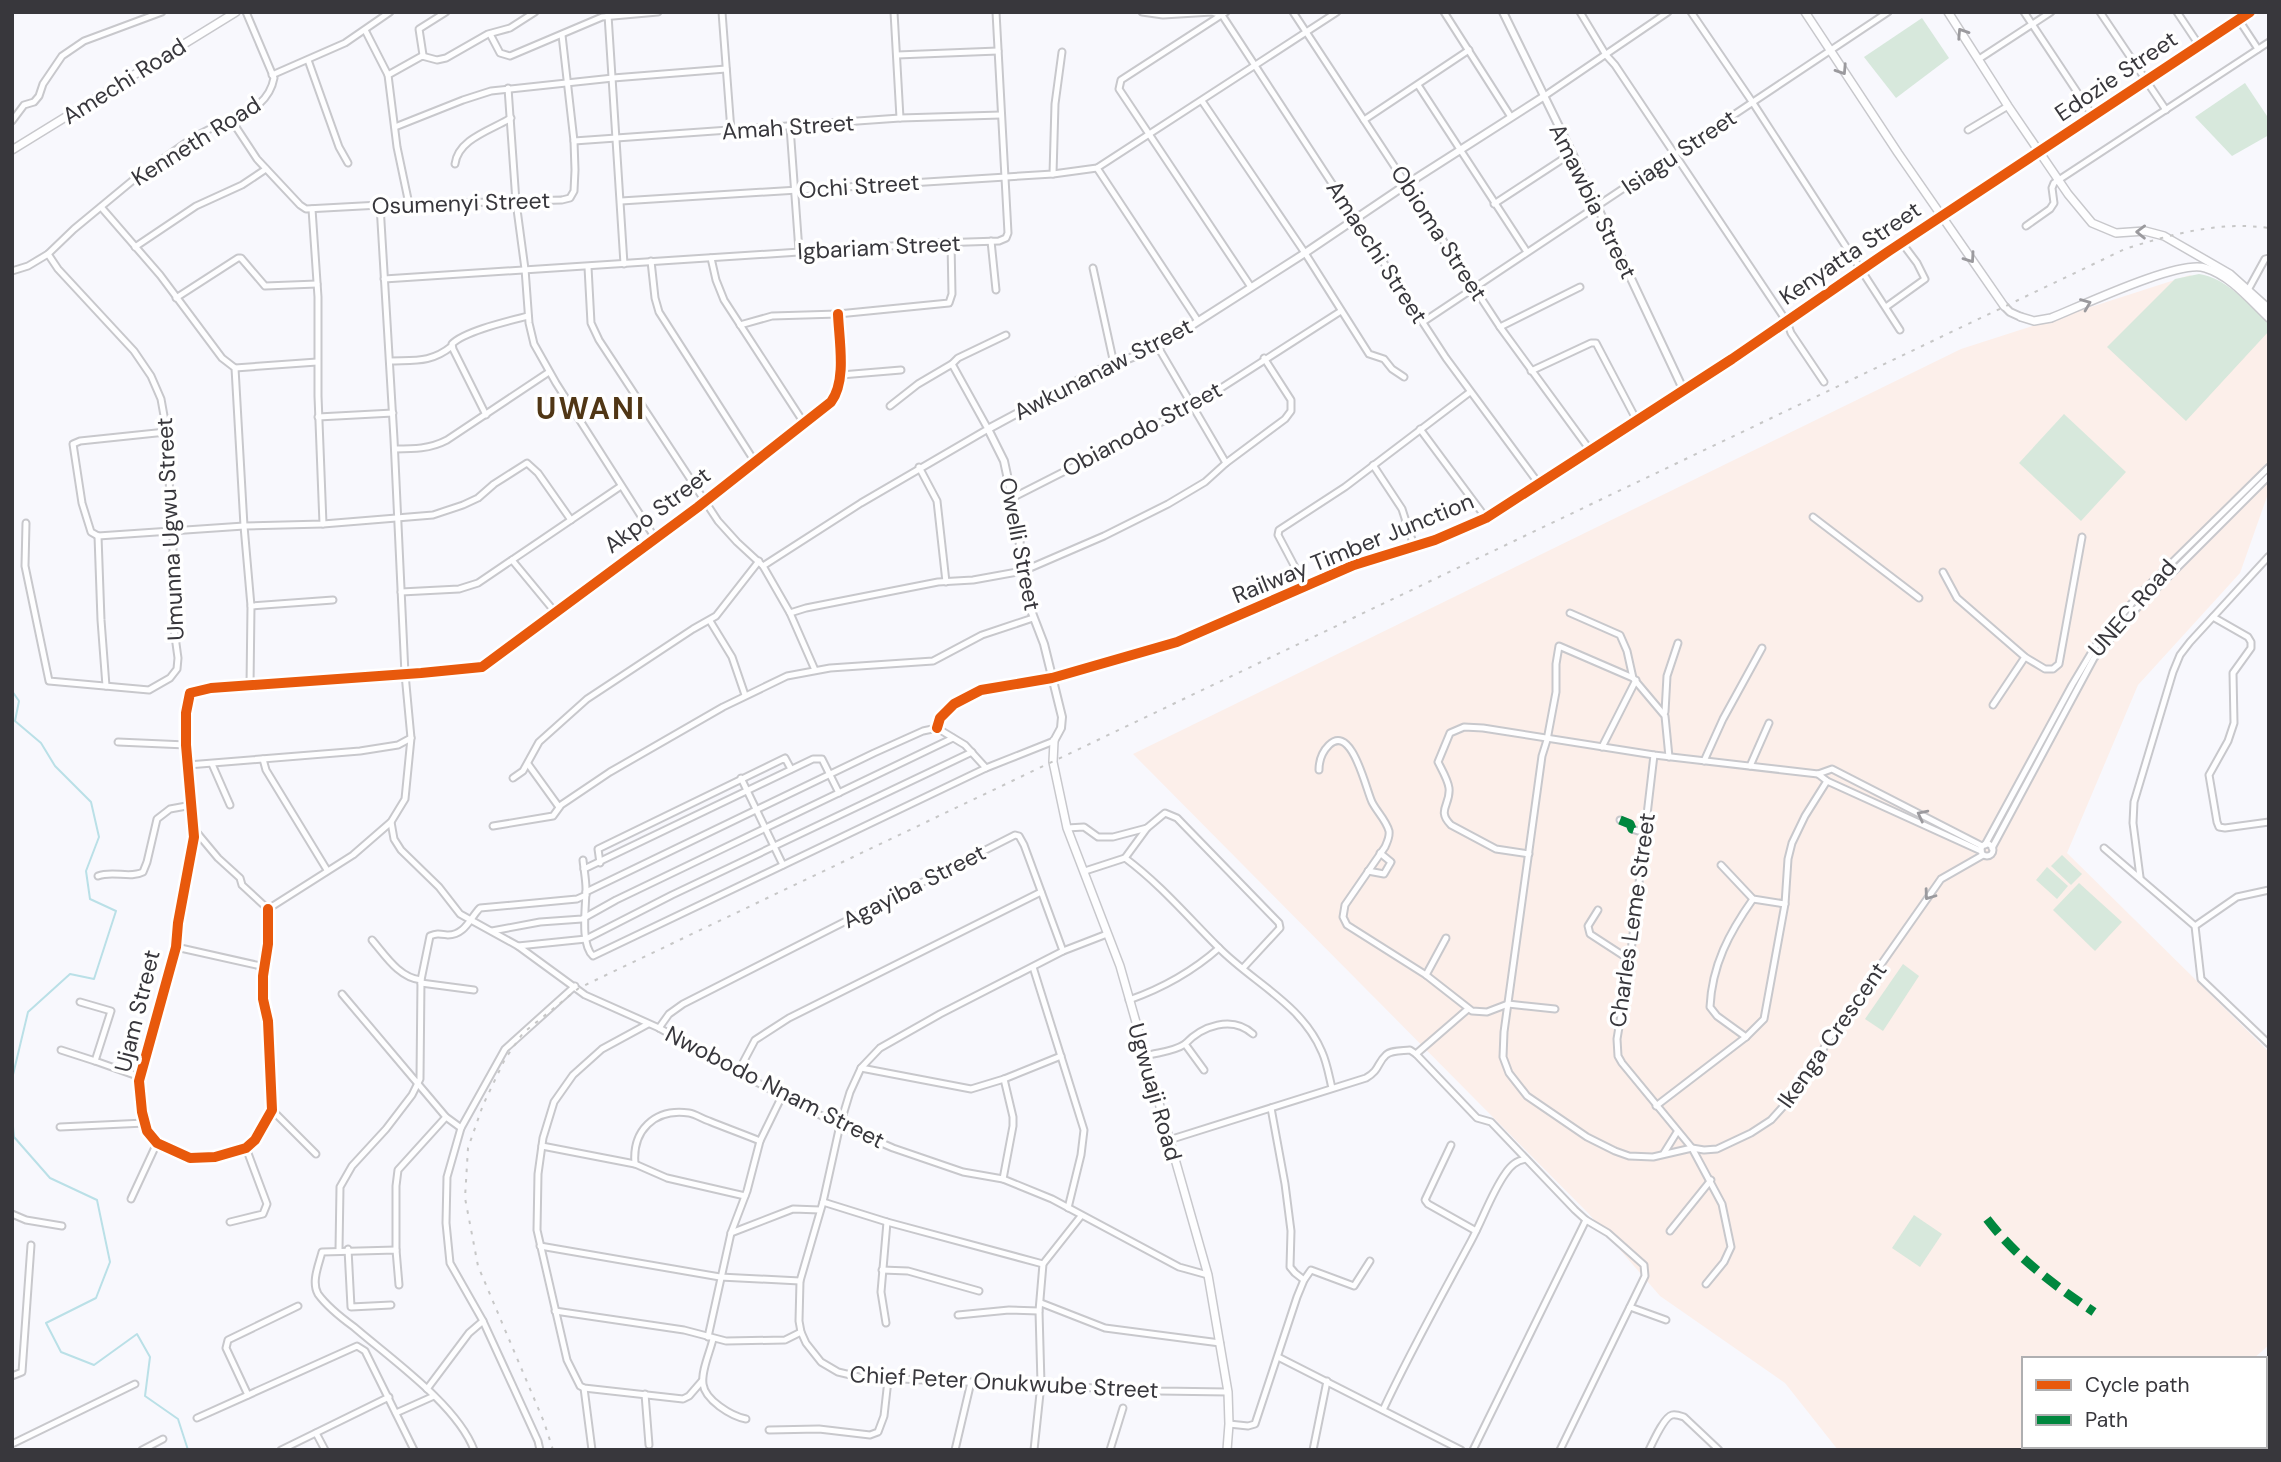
<svg xmlns="http://www.w3.org/2000/svg" width="2281" height="1462" viewBox="0 0 2281 1462" font-family="'DM Sans',sans-serif">
  <rect width="100%" height="100%" fill="#f8f8fd"/>
  <!-- education -->
  <path fill="#fcefea" d="M2190 275 2252 302 2269 321V491L2240 573 2138 685 2067 853 2269 1052V1345L2253 1359H2024V1446H2156L2152 1450H1838L1785 1383 1660 1296 1589 1214 1133 754 1961 349Z"/>
  <!-- green -->
  <g fill="#d7e8dc">
    <path d="M1922 18 1949 58 1896 98 1864 57Z"/>
    <path d="M2245 83 2269 119V135L2232 156 2195 117Z"/>
    <path d="M2199 274C2227 278 2249 305 2269 323V331L2186 421 2107 347 2175 279Z"/>
    <path d="M2064 414 2126 472 2081 521 2019 463Z"/>
    <path d="M2062 855 2082 874 2071 885 2051 866Z"/>
    <path d="M2047 867 2068 886 2057 899 2036 880Z"/>
    <path d="M2079 883 2122 922 2095 951 2053 910Z"/>
    <path d="M1903 964 1919 976 1883 1031 1865 1019Z"/>
    <path d="M1914 1215 1942 1234 1920 1267 1892 1248Z"/>
  </g>
  <g fill="none" stroke-linecap="round" stroke-linejoin="round">
    <!-- stream -->
    <g stroke="#bae0e7" stroke-width="2">
      <path d="M12 691 19 701 15 721 41 743 55 766 91 802 99 837 86 871 90 899 116 911 94 979 70 974 28 1012 12 1079"/>
      <path d="M12 1116 14 1137 50 1178 97 1200 110 1262 96 1298 46 1323 61 1352 94 1365 137 1334 150 1357 145 1396 178 1419 188 1450"/>
    </g>
    <!-- minor casing -->
    <g stroke="#c8c8cc" stroke-width="9">
      <g id="minor">
        <path d="M722 12 731 131"/>
        <path d="M894 12 900 118"/>
        <path d="M1142 12 1163 15 1212 12 1222 15 1446 358 1539 484"/>
        <path d="M1226 12 1121 80 1119 89 1251 287"/>
        <path d="M1293 12 1500 327 1590 450"/>
        <path d="M1444 12 1511 117"/>
        <path d="M1580 12 1606 55 1615 65 1787 322 1791 333 1824 382"/>
        <path d="M1691 12 1753 103 1900 330"/>
        <path d="M2024 12 2093 116"/>
        <path d="M2100 12 2166 110"/>
        <path d="M2177 12 2199 45"/>
        <path d="M608 15 624 264"/>
        <path d="M2239 20 2258 49"/>
        <path d="M365 30 388 75 397 147 409 204"/>
        <path d="M490 34 500 53 510 56 602 17 658 12"/>
        <path d="M423 55 419 29 446 12"/>
        <path d="M897 55 998 51"/>
        <path d="M1979 59 2051 12"/>
        <path d="M308 60 339 147 348 163"/>
        <path d="M272 75 345 43 390 12"/>
        <path d="M388 75 422 56 437 60 446 58 488 34 510 28 535 12"/>
        <path d="M1418 85 1527 252"/>
        <path d="M508 88 516 202 525 269 529 323 534 344 556 383 655 538"/>
        <path d="M1543 97 1668 12"/>
        <path d="M1202 101 1305 253 1369 354 1384 359 1392 369 1404 377"/>
        <path d="M230 118 257 159 300 205 306 209 380 205 562 200 570 198 574 191 575 170 574 141 562 35"/>
        <path d="M1364 120 1469 50"/>
        <path d="M12 121 24 105 34 102 39 96 43 84 62 56 84 41 162 12"/>
        <path d="M395 127 463 100 491 91 613 78 726 69"/>
        <path d="M790 127 799 251"/>
        <path d="M1968 130 2008 106"/>
        <path d="M574 141 900 118 1001 115"/>
        <path d="M455 164C458 139 491 130 511 118"/>
        <path d="M1097 168 1198 321"/>
        <path d="M1053 174 1055 104 1062 52"/>
        <path d="M621 201 1053 174 1097 168 1337 12"/>
        <path d="M1494 204 1572 153"/>
        <path d="M101 207 160 275 222 358 235 368 244 526 251 606 250 686"/>
        <path d="M312 209 318 297V396L323 524"/>
        <path d="M2026 226 2050 209 2054 203 2052 188 2054 183 2269 42"/>
        <path d="M991 241 996 290"/>
        <path d="M135 247 196 206 242 185 266 169"/>
        <path d="M711 258 716 280 724 300 804 423"/>
        <path d="M651 261 655 298 659 312 755 462"/>
        <path d="M588 267 591 323 599 340 718 521 737 542 763 566 790 613 815 670"/>
        <path d="M1093 268 1114 364"/>
        <path d="M12 271 28 266 48 254 74 229 132 181 194 137 259 104C267 97 272 89 274 78L246 12"/>
        <path d="M384 279 937 243 999 241 1006 238 1008 233 996 12"/>
        <path d="M2248 290 2265 259 2269 258"/>
        <path d="M176 298 238 258H241L265 286 317 284"/>
        <path d="M1886 307 1925 279 1917 263 1902 243"/>
        <path d="M1423 322 1888 12"/>
        <path d="M740 325 772 316 838 314 949 303 952 294 951 242"/>
        <path d="M1500 327 1580 287"/>
        <path d="M390 361C415 360 431 363 452 346"/>
        <path d="M235 368 317 362"/>
        <path d="M1531 371 1591 343H1596L1636 419"/>
        <path d="M841 375 901 370"/>
        <path d="M890 406 918 384 952 364"/>
        <path d="M486 415 453 349 452 344C465 331 509 321 528 316"/>
        <path d="M318 417 393 413"/>
        <path d="M1420 429 1486 518"/>
        <path d="M395 449C413 449 430 449 447 440L549 372"/>
        <path d="M1226 463 1285 419 1291 411V400L1264 358"/>
        <path d="M1373 465 1402 509 1414 546"/>
        <path d="M919 467 937 501 946 582"/>
        <path d="M1012 498 1193 406 1341 311"/>
        <path d="M1813 517 1919 598"/>
        <path d="M26 523 25 566 49 681 149 690 170 678 177 669 178 658 173 622V519L165 445 166 427 161 399 151 376 134 351 58 269 48 254"/>
        <path d="M98 536 244 526 323 524 433 515 463 505 478 498 494 484 527 463 538 473 571 520"/>
        <path d="M98 536 91 532 82 503 73 444 80 441 166 432"/>
        <path d="M98 536 101 620 106 686"/>
        <path d="M512 560 555 612"/>
        <path d="M763 566 861 503 988 429 952 364 958 358 1006 335"/>
        <path d="M1943 572 1957 598 2025 657 2045 669H2053L2059 664 2082 537"/>
        <path d="M1305 586 1278 535 1279 530 1345 487 1470 392"/>
        <path d="M401 592 459 589 478 583 621 486"/>
        <path d="M251 606 333 600"/>
        <path d="M790 613 806 608 938 582 973 580 1023 571 1104 536 1168 504 1205 482 1226 463 1158 347"/>
        <path d="M1570 613 1620 635 1627 651 1633 678"/>
        <path d="M2213 617 2248 637 2251 642V648L2233 673 2234 723 2228 741 2209 775 2217 822 2219 827 2225 828 2269 822"/>
        <path d="M710 621 732 657 745 695"/>
        <path d="M1993 705 2025 657"/>
        <path d="M1665 712 1667 676 1678 643"/>
        <path d="M937 728 940 718 954 704 981 690 1052 678 1177 642 1354 565 1435 540 1486 518 1683 389"/>
        <path d="M937 728 965 745 986 768 1054 741"/>
        <path d="M118 742 186 745"/>
        <path d="M1602 747 1636 680"/>
        <path d="M1654 755 1630 960 1617 1039 1618 1056 1622 1063 1692 1148 1722 1204 1731 1247 1724 1262 1706 1284"/>
        <path d="M1669 757 1665 716 1633 678 1559 646 1556 664V692L1547 740 1542 756 1504 1032 1503 1057 1509 1073 1527 1096 1587 1137 1615 1151 1629 1156 1653 1157 1692 1148 1704 1150 1717 1149 1751 1133 1771 1120 1789 1100 1814 1067 1828 1040 1941 879 1983 855"/>
        <path d="M263 759 266 770 327 870"/>
        <path d="M1704 761 1723 719 1762 648"/>
        <path d="M212 764 230 805"/>
        <path d="M528 764 559 807"/>
        <path d="M188 765 360 751 398 745 411 738"/>
        <path d="M1750 766 1769 723"/>
        <path d="M1319 770C1319 761 1322 752 1329 745 1352 723 1366 790 1372 802 1377 812 1386 820 1389 831 1390 837 1387 842 1385 847L1345 905 1343 917 1347 925 1426 975 1472 1011 1487 1012 1508 1004 1555 1009"/>
        <path d="M1818 774 1827 781 1981 851"/>
        <path d="M513 778 523 771 539 742 587 699 693 629 716 616 759 561"/>
        <path d="M741 778 783 865"/>
        <path d="M1620 820 1630 824 1632 829 1638 831 1646 830"/>
        <path d="M391 822 394 839 401 850 439 887 460 914 518 946 585 995 659 1028 782 1096 840 1125 893 1148 963 1172 1003 1179 1052 1199 1179 1267 1208 1275"/>
        <path d="M493 826 553 816 561 805 610 772 723 707 787 676 830 668 933 661 982 635 1033 618"/>
        <path d="M193 828 218 858 240 878 242 885 268 909 353 855 391 822 405 799 411 738 405 674 394 439 380 205"/>
        <path d="M1067 828 1084 827 1098 837H1113L1147 828 1165 813 1177 818 1279 923 1280 928 1243 968"/>
        <circle cx="1987" cy="850" r="6"/>
        <path d="M1985 845 2072 685 2096 645 2138 596 2269 467"/>
        <path d="M1992 848 2094 658 2133 612 2269 476"/>
        <path d="M2104 848 2195 926 2201 979 2269 1044"/>
        <path d="M1529 854 1496 849 1451 825C1436 810 1451 805 1449 788 1448 780 1442 770 1438 762L1450 733 1464 727 1483 728 1654 755 1818 774 1832 769 1982 846"/>
        <path d="M1125 858 1147 828"/>
        <path d="M583 860C584 870 586 880 586 889 586 907 580 944 593 956L986 768"/>
        <path d="M600 863 598 849 785 758 791 769"/>
        <path d="M1721 865 1753 899 1785 904"/>
        <path d="M584 869 813 759H822L839 793"/>
        <path d="M1085 871 1125 858C1160 884 1187 916 1218 947 1252 982 1302 1004 1322 1052 1327 1063 1329 1076 1332 1088"/>
        <path d="M1368 871 1384 874 1391 862 1380 853"/>
        <path d="M98 876C113 870 130 879 143 872L147 862 157 819 170 809 192 805"/>
        <path d="M2140 877 2133 823 2134 802 2173 672 2180 655 2190 642 2269 556"/>
        <path d="M586 892 874 753 923 731 937 728"/>
        <path d="M268 909V944L263 976V999L268 1021 272 1110 255 1140 246 1148 215 1157 190 1158 157 1143 147 1131 142 1112 139 1081 176 947 178 923 194 837 186 745V713L190 693 211 688 421 673 482 667 698 507 831 402C847 381 839 340 838 314"/>
        <path d="M1598 910 1588 926 1590 934 1630 960"/>
        <path d="M2195 926 2237 897 2269 890"/>
        <path d="M492 931 540 922 582 919 616 900 953 738"/>
        <path d="M1107 934 1063 951 940 1014 880 1048 861 1068 850 1092 840 1125 823 1202 800 1281 799 1321 801 1332 806 1343 821 1362 838 1372 859 1377 1159 1391 1228 1392"/>
        <path d="M372 940C385 955 399 978 421 980"/>
        <path d="M518 946 586 939 672 895 972 752"/>
        <path d="M176 947 265 967"/>
        <path d="M1033 967 1084 1130 1081 1155 1068 1208"/>
        <path d="M1426 975 1446 938"/>
        <path d="M421 983 474 990"/>
        <path d="M342 994 446 1117 461 1128"/>
        <path d="M1129 1000C1163 988 1193 971 1219 948"/>
        <path d="M80 1002 111 1011 95 1061 140 1077"/>
        <path d="M648 1024 602 1049 573 1075 554 1102 543 1138 538 1174 537 1230 567 1360 580 1386 584 1388 683 1399 689 1396 702 1381"/>
        <path d="M659 1028 669 1014 683 1004 1015 835 1019 836 1024 845 1063 951"/>
        <path d="M1746 1037 1717 1016 1710 1007C1712 965 1729 933 1753 899"/>
        <path d="M61 1050 95 1061"/>
        <path d="M1416 1054 1468 1009"/>
        <path d="M1145 1056C1159 1052 1173 1052 1185 1044"/>
        <path d="M861 1068 971 1089 1004 1079 1061 1056"/>
        <path d="M1204 1070 1185 1044C1202 1026 1232 1015 1253 1034"/>
        <path d="M738 1072 755 1040 789 1018 1041 892"/>
        <path d="M1656 1106 1746 1037 1764 1019 1785 904 1788 859 1792 843 1805 816 1827 781"/>
        <path d="M1271 1108 1285 1184 1291 1231 1290 1267 1295 1273 1304 1280"/>
        <path d="M272 1110 316 1154"/>
        <path d="M60 1127 145 1123"/>
        <path d="M1169 1140 1366 1078C1380 1070 1377 1063 1386 1055 1391 1050 1403 1051 1410 1050L1416 1054 1477 1118 1491 1122 1575 1210 1586 1220 1608 1233 1644 1265 1645 1276 1560 1450"/>
        <path d="M1451 1145 1425 1200 1428 1204 1476 1231"/>
        <path d="M542 1146 635 1164 667 1178 745 1196"/>
        <path d="M1664 1153 1677 1132"/>
        <path d="M635 1164C632 1131 654 1108 689 1113 696 1114 702 1119 709 1121 726 1128 743 1134 760 1141"/>
        <path d="M1003 1179 1013 1126V1117L1004 1079"/>
        <path d="M131 1199 157 1143"/>
        <path d="M823 1202 887 1222 1043 1264"/>
        <path d="M12 1214 26 1220 62 1226"/>
        <path d="M230 1222 263 1214 267 1204 246 1148"/>
        <path d="M1670 1231 1711 1180"/>
        <path d="M731 1233 793 1209 820 1210"/>
        <path d="M540 1246 720 1277 800 1281"/>
        <path d="M348 1249 351 1307 391 1305"/>
        <path d="M339 1250 340 1187 352 1166 386 1129 412 1095 420 1079 421 980 430 936C437 933 440 934 448 935 465 935 470 918 480 908L577 899 586 895"/>
        <path d="M396 1250V1186L398 1170 446 1117"/>
        <path d="M882 1270 908 1271 979 1291"/>
        <path d="M399 1285 396 1250 322 1252C319 1264 311 1282 318 1294 326 1305 343 1319 354 1327 391 1359 457 1405 474 1450"/>
        <path d="M1041 1303 1105 1328 1220 1343"/>
        <path d="M1630 1307 1666 1320"/>
        <path d="M555 1311 684 1330 726 1341 785 1340 801 1332"/>
        <path d="M958 1315 1009 1310 1039 1311"/>
        <path d="M886 1323 881 1292 887 1222"/>
        <path d="M708 1337 731 1233 747 1191 760 1141 782 1096"/>
        <path d="M713 1339C710 1352 701 1371 703 1384 705 1400 731 1416 746 1419"/>
        <path d="M1278 1357 1461 1450"/>
        <path d="M12 1376 22 1372 31 1245"/>
        <path d="M2265 1386 2269 1383"/>
        <path d="M584 1388 592 1450"/>
        <path d="M427 1389 469 1333 483 1321"/>
        <path d="M645 1394 649 1445"/>
        <path d="M248 1395 226 1348 228 1340 298 1306"/>
        <path d="M1383 1410C1410 1352 1441 1297 1471 1241 1483 1219 1491 1194 1505 1174 1511 1165 1516 1161 1526 1159"/>
        <path d="M396 1413 434 1396"/>
        <path d="M197 1418 357 1346 365 1351 414 1450"/>
        <path d="M1229 1424 1248 1426 1255 1424 1297 1297 1304 1280 1311 1270 1354 1286 1370 1261"/>
        <path d="M769 1430 819 1429 870 1435 878 1432 884 1416 888 1380"/>
        <path d="M316 1433 325 1450"/>
        <path d="M12 1444 135 1384"/>
        <path d="M142 1450 163 1439"/>
        <path d="M281 1450 389 1397"/>
        <path d="M540 1450 538 1441 483 1321 450 1263 446 1223 447 1177 461 1128 505 1049 575 986"/>
        <path d="M955 1450 971 1382"/>
        <path d="M1034 1450 1041 1384 1039 1311 1043 1264 1081 1216"/>
        <path d="M1110 1450 1123 1408"/>
        <path d="M1313 1450 1327 1381"/>
        <path d="M1473 1450 1586 1220"/>
        <path d="M1649 1450C1653 1442 1664 1417 1672 1415 1676 1414 1681 1416 1684 1417L1719 1450"/>
      </g>
    </g>
    <!-- tertiary casing -->
    <g stroke="#c8c8cc" stroke-width="10">
      <g id="tertiary">
        <path d="M1503 12 1572 153 1683 389 2250 12"/>
        <path d="M2004 306 2010 312 2021 317"/>
        <path d="M1054 741 1061 728 1062 717 1044 644 1029 605 1015 512 1004 461 988 429 1092 373 1158 347 1305 253 1407 184 1543 97"/>
      </g>
    </g>
    <!-- secondary casing -->
    <g stroke="#c8c8cc" stroke-width="10">
      <g id="secondary">
        <path d="M1805 12 1898 153 2004 306"/>
        <path d="M1948 12 2008 106 2068 194 2092 223 2116 233 2145 231 2164 236 2230 274 2269 309"/>
        <path d="M12 150 236 12"/>
        <path d="M2021 317 2034 321 2051 318C2081 306 2180 259 2205 268 2231 276 2250 300 2269 318"/>
        <path d="M1054 741 1053 762 1067 828 1120 966 1208 1275 1228 1392 1229 1424 1227 1450"/>
      </g>
    </g>
    <!-- minor -->
    <use href="#minor" stroke="#fefeff" stroke-width="5"/>
    <!-- tertiary -->
    <use href="#tertiary" stroke="#fefeff" stroke-width="6"/>
    <!-- secondary -->
    <use href="#secondary" stroke="#fefeff" stroke-width="7"/>
    <!-- rail -->
    <path stroke="#c7c7c7" stroke-width="2" stroke-dasharray="3.5 7" stroke-linecap="butt" d="M553 1450 544 1422 478 1266 465 1198 468 1148 483 1105 505 1059 523 1033 579 988 2125 249C2172 234 2219 221 2269 228"/>
    <!-- quiet -->
    <g stroke="#00873e" stroke-width="9" stroke-dasharray="18 9" stroke-linecap="butt">
      <path d="M1620 820 1630 824 1632 829 1638 831 1646 830"/>
      <path d="M1987 1219C2017 1258 2054 1285 2094 1312"/>
    </g>
    <!-- cycleway casing -->
    <g stroke="#fff" stroke-width="15">
      <g id="cycleway">
        <path d="M937 728 940 718 954 704 981 690 1052 678 1177 642 1354 565 1435 540 1486 518 1732 359 1889 251 2250 12"/>
        <path d="M268 909V944L263 976V999L268 1021 272 1110 255 1140 246 1148 215 1157 190 1158 157 1143 147 1131 142 1112 139 1081 176 947 178 923 194 837 186 745V713L190 693 211 688 421 673 482 667 698 507 831 402C847 381 839 340 838 314"/>
      </g>
    </g>
    <!-- cycleway -->
    <use href="#cycleway" stroke="#e8590c" stroke-width="10"/>
  </g>
  <!-- one-way arrows -->
  <defs><path id="oneway-chevron" d="M-2-3.5L2.5 0L-2 3.5" fill="none" stroke-width="1.6" stroke-linecap="round" stroke-linejoin="round" transform="scale(1.75)"/></defs>
  <g stroke="#9b9a9e">
    <use href="#oneway-chevron" transform="translate(1962 33) rotate(-123)"/>
    <use href="#oneway-chevron" transform="translate(1842 70) rotate(57)"/>
    <use href="#oneway-chevron" transform="translate(2141 232) rotate(-179)"/>
    <use href="#oneway-chevron" transform="translate(1970 258) rotate(55)"/>
    <use href="#oneway-chevron" transform="translate(2086 304) rotate(-22)"/>
    <use href="#oneway-chevron" transform="translate(1922 815) rotate(-153)"/>
    <use href="#oneway-chevron" transform="translate(1929 895) rotate(126)"/>
  </g>
  <g text-anchor="middle" dominant-baseline="central" stroke-width="7" stroke-linejoin="round" paint-order="stroke">
    <!-- street labels -->
    <g font-size="23" fill="#38373c" stroke="#fff">
      <text transform="translate(2116 76) rotate(-34)">Edozie Street</text>
      <text transform="translate(124 81) rotate(-32)">Amechi Road</text>
      <text transform="translate(788 127) rotate(-4)">Amah Street</text>
      <text transform="translate(196 141) rotate(-32)">Kenneth Road</text>
      <text transform="translate(1679 152) rotate(-34)">Isiagu Street</text>
      <text transform="translate(859 186) rotate(-4)">Ochi Street</text>
      <text transform="translate(1593 201) rotate(64)">Amawbia Street</text>
      <text transform="translate(461 203) rotate(-2)">Osumenyi Street</text>
      <text transform="translate(1439 233) rotate(57)">Obioma Street</text>
      <text transform="translate(879 247) rotate(-3)">Igbariam Street</text>
      <text transform="translate(1377 252) rotate(57)">Amaechi Street</text>
      <text transform="translate(1850 253) rotate(-34)">Kenyatta Street</text>
      <text transform="translate(1103 369) rotate(-27)">Awkunanaw Street</text>
      <text transform="translate(1142 429) rotate(-28)">Obianodo Street</text>
      <text transform="translate(657 510) rotate(-37)">Akpo Street</text>
      <text transform="translate(170 529) rotate(-93)">Umunna Ugwu Street</text>
      <text transform="translate(1020 544) rotate(79)">Owelli Street</text>
      <text transform="translate(1353 548) rotate(-22)">Railway Timber Junction</text>
      <text transform="translate(2132 608) rotate(-49)">UNEC Road</text>
      <text transform="translate(914 886) rotate(-27)">Agayiba Street</text>
      <text transform="translate(1632 920) rotate(-82)">Charles Leme Street</text>
      <text transform="translate(137 1011) rotate(-76)">Ujam Street</text>
      <text transform="translate(1832 1035) rotate(-55)">Ikenga Crescent</text>
      <text transform="translate(775 1087) rotate(27)">Nwobodo Nnam Street</text>
      <text transform="translate(1155 1092) rotate(74)">Ugwuaji Road</text>
      <text transform="translate(1004 1382) rotate(3)">Chief Peter Onukwube Street</text>
    </g>
    <!-- district labels -->
    <g font-size="30" font-weight="bold" letter-spacing="2" fill="#503615" stroke="#fff">
      <text x="591" y="408">UWANI</text>
    </g>
  </g>
  <!-- border -->
  <rect width="2281" height="1462" fill="none" stroke="#38373c" stroke-width="28"/>
  <!-- legend -->
  <rect x="2022" y="1357" width="245" height="91" fill="#ffffff" stroke="#afafb1" stroke-width="2"/>
  <rect x="2036" y="1380" width="35" height="10" fill="#e8590c" stroke="#afafb1" stroke-width="2"/>
  <text x="2085" y="1392" font-size="21" fill="#38373c">Cycle path</text>
  <rect x="2036" y="1415" width="35" height="10" fill="#00873e" stroke="#afafb1" stroke-width="2"/>
  <text x="2085" y="1427" font-size="21" fill="#38373c">Path</text>
</svg>
